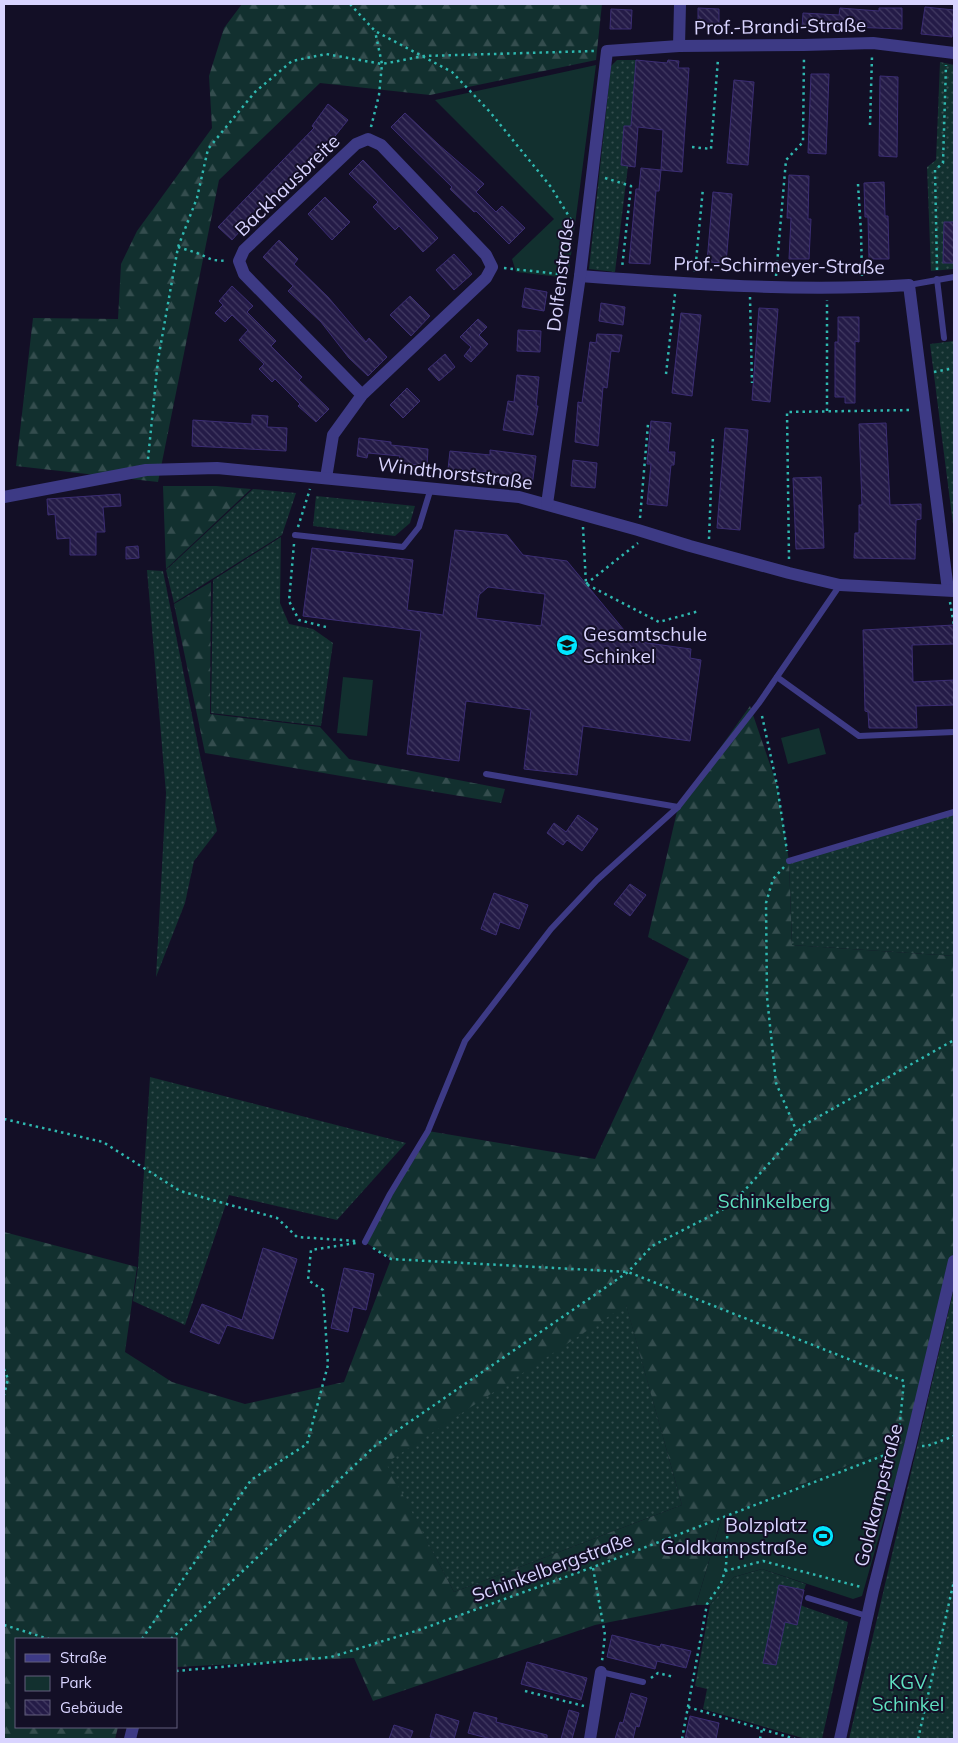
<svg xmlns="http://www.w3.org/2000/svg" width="958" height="1743" viewBox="0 0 958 1743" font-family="Mulish,sans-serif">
  <defs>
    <pattern id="grass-dots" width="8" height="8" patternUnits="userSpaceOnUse" patternTransform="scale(1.25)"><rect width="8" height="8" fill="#12302f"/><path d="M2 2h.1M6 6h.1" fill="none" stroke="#344d4e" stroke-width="1.8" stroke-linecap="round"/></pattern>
    <pattern id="forest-firs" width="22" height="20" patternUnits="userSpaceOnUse" patternTransform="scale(1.25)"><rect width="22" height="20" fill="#12302f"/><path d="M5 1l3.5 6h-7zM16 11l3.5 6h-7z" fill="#344d4e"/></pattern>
    <pattern id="building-back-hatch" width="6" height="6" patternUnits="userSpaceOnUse" patternTransform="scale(1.25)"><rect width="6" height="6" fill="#241b47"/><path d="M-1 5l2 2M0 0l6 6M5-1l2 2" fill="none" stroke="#433b63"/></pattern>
  </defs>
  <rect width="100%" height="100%" fill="#130f26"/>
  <!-- grass -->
  <g fill="url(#grass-dots)">
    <path d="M617 60H636L631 126H624L621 165 628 166 615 272 589 269 611 66Z"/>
    <path d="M940 62 954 65V269L931 271 927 167 936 160Z"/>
    <path d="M954 341V532L930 344Z"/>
    <path d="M253 489 296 493 282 535 174 603 166 570Z"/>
    <path d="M316 496 415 506 410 523 395 536 313 526Z"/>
    <path d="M281 537 280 603 289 624 313 629 333 643 321 726 211 713 213 580Z"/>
    <path d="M147 570 163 571 201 760 217 831 194 861 185 903 156 977 166 793Z"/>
    <path d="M954 812V956L792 945 789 861Z"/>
    <path d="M150 1077 406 1143 337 1220 229 1195 185 1325 133 1301 138 1267Z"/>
    <path d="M954 1288V1739H849Z"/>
    <path d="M626 1304 682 1505 454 1592 385 1463Z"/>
    <path d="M762 1569 806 1584 804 1590 780 1585 788 1599 805 1607 848 1622 822 1739H806L703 1709 707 1689 695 1686 710 1605 734 1577Z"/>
  </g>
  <!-- forest -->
  <g fill="url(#forest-firs)" fill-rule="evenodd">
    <path d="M242 4H602L596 60 430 95 320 83 219 180 158 482 16 466 33 318 118 319 121 264 137 231 212 128 209 76 224 28Z"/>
    <path d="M163 486H216L251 489 166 569Z"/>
    <path d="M211 582 210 714 320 727 349 759 505 789 501 803 205 753 174 604Z"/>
    <path d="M750 706 777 785 789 861 792 945 954 956V1250L906 1442 722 1517 696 1605 595 1625 373 1701 354 1658 176 1667V1639H16V1727H118L115 1739H4V1628L6 1621 4 1620V1232L137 1267 125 1352 172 1382 245 1404 344 1382 391 1259 365 1242 428 1131 595 1159 689 959 648 937 678 807ZM626 1305 682 1505 454 1592 386 1463Z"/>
  </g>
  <!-- park -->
  <g fill="#12302f">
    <path d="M596 65 568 278 516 272 512 259 554 219 435 100Z"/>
    <path d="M343 677 373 680 367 736 337 733Z"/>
    <path d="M819 728 826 754 788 764 781 738Z"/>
    <path d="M906 1442 862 1596 853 1599 762 1569 734 1577 710 1605H696L722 1517Z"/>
  </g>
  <!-- building -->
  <g fill="url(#building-back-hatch)" stroke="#3b2d73" fill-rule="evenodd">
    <path d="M925 7 954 10 952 37 921 34Z"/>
    <path d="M698 8 719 9V28L698 27Z"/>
    <path d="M840 8 879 11V8H902V29L825 26V29L802 28 803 13 839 15Z"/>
    <path d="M611 9 632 10 631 29H610Z"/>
    <path d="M636 60 667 63 668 60 679 61 678 68H689L682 172 661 170 663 130 638 127 635 167 621 165 624 126H631Z"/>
    <path d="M811 74H829L826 154 808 153Z"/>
    <path d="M880 76 898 77 897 157 879 156Z"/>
    <path d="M734 80 754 82 748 165 727 163Z"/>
    <path d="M328 104 348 120 331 141 330 140 269 203 267 201 232 240 218 227 314 128 312 126Z"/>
    <path d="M405 113 439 145 484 184 476 192 496 212 502 206 525 228 509 244 476 211 474 212 450 189 452 187 391 127Z"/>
    <path d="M363 160 438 238 423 252 399 226 395 230 373 207 378 202 349 174Z"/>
    <path d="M641 168 661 170 659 191H656L650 264 629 263 636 189H639Z"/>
    <path d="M789 175 809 176 808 219H811L809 259H789L791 218H787Z"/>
    <path d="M884 182 885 216H888L889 259H869L868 217H865L864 183Z"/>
    <path d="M713 192 732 194 726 263 707 262Z"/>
    <path d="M325 197 350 222 332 240 308 214Z"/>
    <path d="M944 222H954V263H943Z"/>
    <path d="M279 240 298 259 294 264 328 297 366 342 369 338 387 357 368 376 349 358 321 322 288 291 293 286 263 257Z"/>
    <path d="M454 254 472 274 454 290 436 270Z"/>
    <path d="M232 286 253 306 247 312 276 341 271 346 302 377 299 380 329 409 316 422 298 406 300 404 275 379 272 382 259 369 264 364 239 340 248 330 232 315 225 322 215 313 223 305 219 301Z"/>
    <path d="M525 288 547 292 544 311 522 307Z"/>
    <path d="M410 296 430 316 411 336 390 315Z"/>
    <path d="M601 303 625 307 623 325 599 321Z"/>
    <path d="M759 308 778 309 770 402 752 400Z"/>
    <path d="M681 313 701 315 692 396 672 393Z"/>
    <path d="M838 317H859V342L855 341V403H845V397H835V342H838Z"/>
    <path d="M478 319 487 327 479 335 488 344 471 362 464 356 471 347 460 337Z"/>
    <path d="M518 330 541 331 540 352 517 351Z"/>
    <path d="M597 334 622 335 619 352 611 351 607 388 603 387 598 446 575 442 578 402 582 403 590 342 596 343Z"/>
    <path d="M445 354 455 367 439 381 428 369Z"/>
    <path d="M517 375 539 377 536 406H538L533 435 503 430 508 401 514 402Z"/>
    <path d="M407 388 420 401 403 418 390 405Z"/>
    <path d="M252 415 268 416 267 427 287 428 286 451 192 446 193 420 252 424Z"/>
    <path d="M651 421 671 423 668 452H675L674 465H671L667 506 647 504 651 464H647Z"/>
    <path d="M886 423 890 505 921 504V519L916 520 915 559 854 558 855 533H859V505H862L859 424Z"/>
    <path d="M725 428 748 430 740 530 717 528Z"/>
    <path d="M359 438 391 442V445L428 449 427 466 399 463 400 456 368 453 367 458 357 456Z"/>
    <path d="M490 450 536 456 532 486 487 480 488 472 448 469 450 451 490 455Z"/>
    <path d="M573 460 597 463 595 488 571 486Z"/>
    <path d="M821 477 824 548 796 549 793 478Z"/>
    <path d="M120 494 121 506 103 507 105 532H96V555H70V538L57 539 55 514 48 515 47 499Z"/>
    <path d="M455 530 507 535 523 555 567 561 633 641 691 649 690 658 701 660 690 741 583 726 577 775 524 769 531 710 466 701 459 761 407 754 421 631 303 616 312 548 413 560 407 610 443 615ZM488 587 545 594 541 626 476 618 479 595Z"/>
    <path d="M138 546 139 558 126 559V547Z"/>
    <path d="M954 625V644L912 645 913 682 954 680V705L916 706 917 728H869L868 712 865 711 863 630Z"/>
    <path d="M578 815 598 829 582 851 567 840 563 845 547 833 554 823 566 832Z"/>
    <path d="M630 884 646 895 630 916 614 904Z"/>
    <path d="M494 893 528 905 519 929 500 922 496 935 481 929Z"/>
    <path d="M263 1248 297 1259 273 1339 227 1325 219 1344 190 1332 202 1304 242 1320Z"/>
    <path d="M344 1268 374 1274 366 1310 353 1307 348 1332 331 1328Z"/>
    <path d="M779 1585 804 1590 797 1625 785 1622 776 1665 763 1663Z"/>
    <path d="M612 1635 660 1647 661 1644 691 1651 686 1668 657 1661 655 1669 607 1657Z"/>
    <path d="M527 1662 587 1678 581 1700 521 1684Z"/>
    <path d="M631 1693 647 1698 639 1727 636 1726 633 1739H615L620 1722 623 1723Z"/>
    <path d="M569 1710 579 1713 572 1739H561Z"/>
    <path d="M474 1712 497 1718 496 1722 547 1735V1739H491L468 1733Z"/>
    <path d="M436 1714 459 1721 454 1739H438L430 1737Z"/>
    <path d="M690 1716 719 1723 716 1739H685Z"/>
    <path d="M394 1725 413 1731 410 1739H389Z"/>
  </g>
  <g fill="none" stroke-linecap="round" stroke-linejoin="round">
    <!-- path -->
    <g stroke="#2fb8b0" stroke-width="2.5" stroke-dasharray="2.5 4" stroke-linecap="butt">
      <path d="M350 4 375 31 452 72 490 112 551 187 573 223"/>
      <path d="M870 125 872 56"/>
      <path d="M371 127 379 95 382 64 375 31"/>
      <path d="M692 147 711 149 718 59"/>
      <path d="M605 178 631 186 622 268"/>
      <path d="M858 184 861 232 862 276"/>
      <path d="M178 247 197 253 213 260 226 261"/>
      <path d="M504 268 568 275"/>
      <path d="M937 270 935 170 943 163 946 65"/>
      <path d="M695 272 703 188"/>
      <path d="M776 276 786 160 803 142 804 56"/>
      <path d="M750 297 752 383"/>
      <path d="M934 372 954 368"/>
      <path d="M666 374 675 294"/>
      <path d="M827 411V300"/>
      <path d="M148 459 158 360 178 247 197 198 208 149 255 92 292 61 326 54 382 64 424 56 595 51"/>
      <path d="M640 518 648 424"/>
      <path d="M298 527 310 489"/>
      <path d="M583 527 586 584 659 622 699 611"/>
      <path d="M709 539 713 436"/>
      <path d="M294 544 289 601 299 620 326 627"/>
      <path d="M789 559 787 412 912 410"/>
      <path d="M586 584 638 543"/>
      <path d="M950 602 954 625"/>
      <path d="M762 716 777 785 787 851"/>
      <path d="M784 867 773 879 766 903 767 997 776 1083 797 1132"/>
      <path d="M4 1119 103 1142 180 1191 277 1218 297 1237 357 1241"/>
      <path d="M373 1248 391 1259 628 1272 904 1381 899 1432"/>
      <path d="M4 1369 8 1379 4 1395"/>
      <path d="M922 1446H927L954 1436"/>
      <path d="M593 1568 605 1635 602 1661"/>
      <path d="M725 1571 763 1561 861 1587"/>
      <path d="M4 1625 49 1639"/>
      <path d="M142 1639 251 1480 307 1444 328 1365 323 1290 308 1280 311 1250 356 1243"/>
      <path d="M171 1639 376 1445 628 1272 652 1246 722 1210 744 1191 804 1125 954 1040"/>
      <path d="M176 1671 331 1657 419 1630 607 1562 895 1451"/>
      <path d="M651 1678 658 1673 674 1677"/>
      <path d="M525 1691 584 1706"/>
      <path d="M688 1707 795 1739"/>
      <path d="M682 1739 707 1604 721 1584 726 1567 728 1516"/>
      <path d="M760 1739 762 1729"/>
      <path d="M918 1739 954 1581"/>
    </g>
    <!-- lane -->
    <g stroke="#3d3a85" stroke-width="6">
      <path d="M937 279 944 338"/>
      <path d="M909 285 954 277"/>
      <path d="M295 535 403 547 419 527 431 488"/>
      <path d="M777 677 859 736 954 732"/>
      <path d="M486 774 678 807"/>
      <path d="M789 861 954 812"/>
      <path d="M365 1242 390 1194 428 1131 465 1041 551 929 597 880 678 807 759 703 840 585"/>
      <path d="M808 1598 867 1616"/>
      <path d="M601 1672 643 1682"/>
    </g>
    <!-- street -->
    <g stroke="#3d3a85" stroke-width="12">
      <path d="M679 46 680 4"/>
      <path d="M580 276C689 284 799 292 909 285L948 590"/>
      <path d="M326 478 333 435 362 395 486 278 492 267 486 255 381 145 368 139 356 144 244 250 239 261 244 274 362 395"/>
      <path d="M4 497 146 470 217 468 519 497 638 530 690 546 789 573 840 585 954 591"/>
      <path d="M547 504 580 276 607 51 679 46 804 45 873 43 954 53"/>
      <path d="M130 1739 133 1727"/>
      <path d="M590 1739 601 1672"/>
      <path d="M840 1739 873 1591 910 1446 954 1261"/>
    </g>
  </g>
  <!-- icons -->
  <defs>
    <g id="school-disc" transform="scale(1.125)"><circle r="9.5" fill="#00e5ff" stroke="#130f26"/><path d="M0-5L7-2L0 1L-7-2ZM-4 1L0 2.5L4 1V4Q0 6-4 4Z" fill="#111"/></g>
    <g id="stadium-disc" transform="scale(1.125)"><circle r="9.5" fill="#00e5ff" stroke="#130f26"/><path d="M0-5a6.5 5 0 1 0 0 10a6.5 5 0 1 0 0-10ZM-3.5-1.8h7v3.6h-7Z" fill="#111"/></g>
  </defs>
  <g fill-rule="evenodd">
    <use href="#school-disc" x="567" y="645"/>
    <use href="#stadium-disc" x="823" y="1536"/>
  </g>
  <g text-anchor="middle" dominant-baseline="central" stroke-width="4" stroke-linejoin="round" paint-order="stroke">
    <!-- street labels -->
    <g font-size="19" fill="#d9d4ff" stroke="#130f26">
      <text transform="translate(780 26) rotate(-1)">Prof.-Brandi-Straße</text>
      <text transform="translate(287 185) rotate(-44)">Backhausbreite</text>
      <text transform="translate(779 265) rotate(1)">Prof.-Schirmeyer-Straße</text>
      <text transform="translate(560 275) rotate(-83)">Dolfenstraße</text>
      <text transform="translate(455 473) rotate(7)">Windthorststraße</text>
      <text transform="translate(878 1495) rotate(-76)">Goldkampstraße</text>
      <text transform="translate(552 1567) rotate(-20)">Schinkelbergstraße</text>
    </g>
    <!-- poi labels -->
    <g font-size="19" fill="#d9d4ff" stroke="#130f26" text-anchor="start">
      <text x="583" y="634">Gesamtschule<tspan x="583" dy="22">Schinkel</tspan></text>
      <text x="807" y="1525" text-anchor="end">Bolzplatz<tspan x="807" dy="22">Goldkampstraße</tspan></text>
    </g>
    <!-- park labels -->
    <g font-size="19" fill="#5fe0c0" stroke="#130f26">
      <text x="774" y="1201">Schinkelberg</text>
      <text x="908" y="1682">KGV<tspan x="908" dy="22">Schinkel</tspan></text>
    </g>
  </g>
  <!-- border -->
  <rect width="958" height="1743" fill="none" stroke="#d9d4ff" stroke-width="10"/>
  <!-- legend -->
  <rect x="15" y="1638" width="162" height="90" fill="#130f26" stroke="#625e7d"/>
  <rect x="25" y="1654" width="25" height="8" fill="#3d3a85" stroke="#625e7d"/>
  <text x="60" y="1663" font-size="15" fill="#d9d4ff">Straße</text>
  <rect x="25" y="1676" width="25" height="15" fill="#12302f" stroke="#625e7d"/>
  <text x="60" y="1688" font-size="15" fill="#d9d4ff">Park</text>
  <rect x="25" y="1700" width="25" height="15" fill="url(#building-back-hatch)" stroke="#625e7d"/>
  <text x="60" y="1713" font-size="15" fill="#d9d4ff">Gebäude</text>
</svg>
